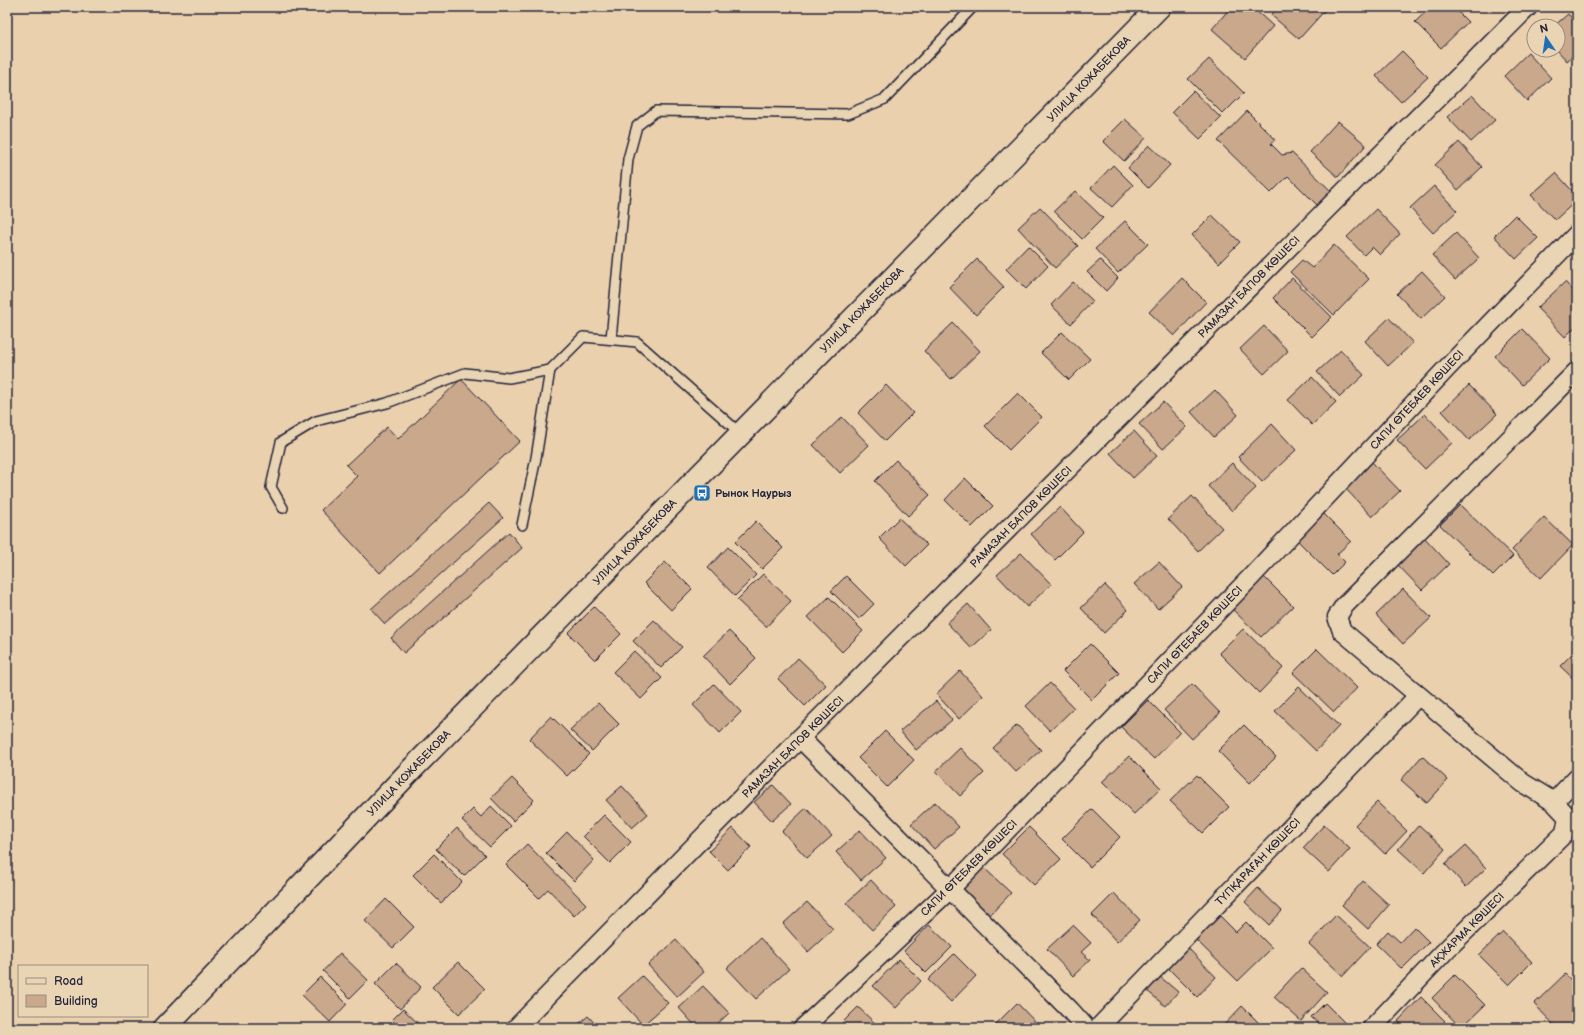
<svg xmlns="http://www.w3.org/2000/svg" width="1584" height="1035" viewBox="0 0 1584 1035" font-family="'Balsamiq Sans',sans-serif">
  <rect width="100%" height="100%" fill="#ead0ad"/>
  <filter id="ink" filterUnits="userSpaceOnUse"><feTurbulence type="fractalNoise" baseFrequency=".025" numOctaves="2"/><feDisplacementMap in="SourceGraphic" scale="8" xChannelSelector="R" yChannelSelector="G"/><feConvolveMatrix kernelMatrix="1 2 1 2 8 2 1 2 1" color-interpolation-filters="sRGB"/></filter>
  <g filter="url(#ink)">
    <!-- building -->
    <g fill="#c9a88c" stroke="#22223b">
      <path d="M1231 7H1252L1273 26 1245 58 1212 29Z"/>
      <path d="M1277 7H1326L1327 8 1299 39 1271 15Z"/>
      <path d="M1431 7H1453L1468 22 1441 48 1415 22Z"/>
      <path d="M1568 14 1577 24V52L1567 61 1557 50 1558 26H1554Z"/>
      <path d="M1402 51 1428 77 1401 102 1376 76Z"/>
      <path d="M1528 53 1551 78 1527 101 1504 76Z"/>
      <path d="M1209 59 1244 93 1223 114 1188 79Z"/>
      <path d="M1193 91 1221 118 1200 139 1172 112Z"/>
      <path d="M1472 95 1495 120 1471 142 1447 117Z"/>
      <path d="M1247 111 1275 139 1271 144 1282 155 1292 153 1331 191 1317 205 1288 176 1271 193 1218 141Z"/>
      <path d="M1125 119 1146 138 1124 161 1103 141Z"/>
      <path d="M1338 121 1366 145 1338 177 1310 152Z"/>
      <path d="M1459 142 1482 167 1458 190 1435 165Z"/>
      <path d="M1149 145 1170 165 1148 188 1128 168Z"/>
      <path d="M1113 165 1133 185 1112 207 1091 188Z"/>
      <path d="M1556 173 1577 196V200L1555 220 1531 195Z"/>
      <path d="M1434 186 1457 211 1433 233 1410 208Z"/>
      <path d="M1075 191 1103 218 1082 239 1054 211Z"/>
      <path d="M1040 207 1078 246 1055 268 1018 228Z"/>
      <path d="M1376 209 1400 234 1380 255 1372 247 1364 255 1347 237Z"/>
      <path d="M1212 215 1240 242 1219 263 1192 235Z"/>
      <path d="M1515 215 1538 238 1516 259 1494 236Z"/>
      <path d="M1125 221 1148 244 1118 273 1095 249Z"/>
      <path d="M1456 233 1479 258 1455 280 1432 255Z"/>
      <path d="M1334 245 1369 279 1334 315 1290 272 1302 260 1312 268Z"/>
      <path d="M1028 246 1048 266 1026 289 1006 269Z"/>
      <path d="M977 259 1004 287 976 315 949 287Z"/>
      <path d="M1100 260 1118 278 1106 291 1087 272Z"/>
      <path d="M1422 271 1445 296 1421 319 1397 294Z"/>
      <path d="M1182 278 1206 302 1174 336 1149 312Z"/>
      <path d="M1292 278 1332 317 1312 337 1273 298Z"/>
      <path d="M1073 282 1093 301 1071 324 1051 305Z"/>
      <path d="M1565 282 1577 295V325L1565 337 1537 308Z"/>
      <path d="M1389 318 1413 343 1388 366 1365 341Z"/>
      <path d="M953 323 980 351 951 379 924 351Z"/>
      <path d="M1264 326 1288 351 1264 374 1240 349Z"/>
      <path d="M1522 329 1550 358 1522 385 1495 356Z"/>
      <path d="M1062 332 1090 359 1069 380 1041 353Z"/>
      <path d="M1341 350 1364 375 1340 397 1317 372Z"/>
      <path d="M1312 377 1336 402 1312 425 1288 400Z"/>
      <path d="M461 379 520 441 380 573 321 510 357 476 346 465 387 427 398 439Z"/>
      <path d="M886 385 913 413 885 441 858 413Z"/>
      <path d="M1469 385 1497 414 1469 440 1442 411Z"/>
      <path d="M1215 390 1238 415 1214 437 1191 412Z"/>
      <path d="M1018 393 1042 417 1009 450 985 426Z"/>
      <path d="M1163 402 1187 427 1163 449 1139 424Z"/>
      <path d="M1425 414 1452 443 1425 469 1397 440Z"/>
      <path d="M842 417 869 445 840 473 813 445Z"/>
      <path d="M1272 424 1296 450 1262 482 1238 457Z"/>
      <path d="M1134 431 1157 456 1133 478 1110 453Z"/>
      <path d="M896 460 930 495 908 516 875 481Z"/>
      <path d="M1372 462 1400 491 1372 517 1345 488Z"/>
      <path d="M1232 463 1256 488 1232 511 1208 486Z"/>
      <path d="M965 478 993 506 972 527 945 500Z"/>
      <path d="M1192 496 1222 528 1198 551 1168 519Z"/>
      <path d="M489 503 503 518 385 624 371 609Z"/>
      <path d="M1460 505 1513 556 1493 576 1440 525Z"/>
      <path d="M1060 507 1083 532 1055 560 1031 534Z"/>
      <path d="M1322 512 1351 541 1337 554 1345 562 1332 575 1295 538Z"/>
      <path d="M1544 517 1573 545 1541 578 1512 550Z"/>
      <path d="M899 518 927 545 906 566 879 538Z"/>
      <path d="M756 521 783 548 762 569 735 542Z"/>
      <path d="M509 532 522 548 404 653 391 638Z"/>
      <path d="M1422 535 1449 564 1422 590 1394 561Z"/>
      <path d="M728 547 756 575 735 596 708 568Z"/>
      <path d="M1021 553 1051 584 1027 607 997 575Z"/>
      <path d="M665 562 692 589 671 610 644 583Z"/>
      <path d="M1159 562 1182 587 1158 609 1134 584Z"/>
      <path d="M763 574 791 601 766 627 737 600Z"/>
      <path d="M846 576 874 604 859 619 831 591Z"/>
      <path d="M1264 577 1293 606 1261 637 1232 609Z"/>
      <path d="M1105 585 1128 610 1104 633 1081 608Z"/>
      <path d="M1403 589 1431 618 1403 644 1376 615Z"/>
      <path d="M829 597 863 631 842 652 808 617Z"/>
      <path d="M968 604 991 630 971 648 947 623Z"/>
      <path d="M594 607 621 634 595 660 568 633Z"/>
      <path d="M654 620 682 647 661 668 633 641Z"/>
      <path d="M1243 629 1283 668 1259 693 1219 653Z"/>
      <path d="M729 631 756 658 730 684 703 656Z"/>
      <path d="M1090 644 1119 673 1092 700 1063 671Z"/>
      <path d="M1317 649 1357 688 1334 712 1293 673Z"/>
      <path d="M1577 649V682L1560 666Z"/>
      <path d="M634 651 662 678 641 699 613 672Z"/>
      <path d="M798 658 826 685 805 706 778 679Z"/>
      <path d="M960 671 983 696 959 719 936 694Z"/>
      <path d="M1050 683 1074 708 1050 731 1026 706Z"/>
      <path d="M714 684 741 712 720 733 693 705Z"/>
      <path d="M1192 684 1220 713 1192 739 1164 710Z"/>
      <path d="M1299 687 1339 726 1316 751 1275 711Z"/>
      <path d="M1148 700 1180 732 1154 759 1121 727Z"/>
      <path d="M936 701 952 720 916 750 900 731Z"/>
      <path d="M598 703 619 724 592 751 570 730Z"/>
      <path d="M551 716 589 754 567 776 529 739Z"/>
      <path d="M1017 725 1041 750 1016 772 993 748Z"/>
      <path d="M1244 725 1276 757 1250 783 1218 751Z"/>
      <path d="M885 731 914 760 887 787 858 758Z"/>
      <path d="M960 748 984 773 960 796 936 771Z"/>
      <path d="M1129 756 1161 788 1134 814 1102 782Z"/>
      <path d="M1422 756 1448 780 1427 803 1401 780Z"/>
      <path d="M1197 775 1229 807 1203 833 1170 801Z"/>
      <path d="M512 778 534 800 513 821 491 798Z"/>
      <path d="M773 785 791 804 772 821 754 802Z"/>
      <path d="M622 786 648 814 632 828 606 800Z"/>
      <path d="M935 802 959 827 934 849 911 824Z"/>
      <path d="M1377 802 1407 831 1385 854 1355 825Z"/>
      <path d="M491 806 511 826 490 847 462 820 473 809 481 817Z"/>
      <path d="M806 808 832 836 807 858 782 831Z"/>
      <path d="M1092 809 1120 837 1090 867 1062 839Z"/>
      <path d="M604 815 631 842 610 863 583 836Z"/>
      <path d="M1324 825 1350 849 1329 872 1303 848Z"/>
      <path d="M1419 825 1445 849 1424 873 1398 849Z"/>
      <path d="M1029 827 1061 859 1034 885 1002 854Z"/>
      <path d="M457 828 485 855 464 876 436 849Z"/>
      <path d="M733 828 751 847 728 870 709 851Z"/>
      <path d="M860 830 886 858 861 880 836 852Z"/>
      <path d="M567 832 594 860 574 881 546 853Z"/>
      <path d="M527 844 586 904 574 916 548 889 539 898 506 865Z"/>
      <path d="M1465 846 1486 868 1466 887 1445 864Z"/>
      <path d="M434 854 462 882 441 903 413 875Z"/>
      <path d="M983 867 1011 893 988 917 960 890Z"/>
      <path d="M871 880 896 907 872 930 846 903Z"/>
      <path d="M1363 881 1389 905 1368 929 1342 905Z"/>
      <path d="M1258 888 1282 911 1269 925 1245 902Z"/>
      <path d="M1114 893 1140 920 1117 942 1092 915Z"/>
      <path d="M386 899 414 927 393 948 365 921Z"/>
      <path d="M807 902 833 929 808 952 783 924Z"/>
      <path d="M1336 915 1370 947 1343 976 1309 944Z"/>
      <path d="M1220 916 1236 932 1246 922 1272 948 1238 981 1196 940Z"/>
      <path d="M929 925 952 947 926 973 904 951Z"/>
      <path d="M1073 925 1091 943 1081 952 1090 960 1073 976 1047 949Z"/>
      <path d="M1414 927 1429 942 1402 969 1376 944 1388 931 1400 942Z"/>
      <path d="M1503 932 1532 962 1509 985 1479 955Z"/>
      <path d="M760 938 789 969 756 999 727 968Z"/>
      <path d="M676 940 704 972 677 997 648 965Z"/>
      <path d="M1187 947 1216 977 1197 997 1167 967Z"/>
      <path d="M340 953 368 980 350 998 323 971Z"/>
      <path d="M954 954 976 976 951 1002 928 980Z"/>
      <path d="M899 959 921 981 896 1008 873 986Z"/>
      <path d="M458 962 485 989 459 1014 432 987Z"/>
      <path d="M396 963 421 987 400 1009 375 984Z"/>
      <path d="M1301 968 1327 992 1301 1021 1274 997Z"/>
      <path d="M1565 974 1577 986V995L1572 1000 1577 1004V1016L1575 1018 1577 1020V1028H1557L1534 1004Z"/>
      <path d="M1158 975 1178 992 1165 1006 1145 989Z"/>
      <path d="M1455 975 1485 1005 1461 1028 1432 998Z"/>
      <path d="M642 976 668 1003 643 1025 618 998Z"/>
      <path d="M320 977 347 1004 330 1022 302 995Z"/>
      <path d="M703 986 729 1013 713 1028H697L679 1008Z"/>
      <path d="M1421 997 1445 1021 1438 1028H1405L1398 1021Z"/>
      <path d="M1017 1003 1041 1028H997L995 1025Z"/>
      <path d="M1325 1003 1349 1027 1347 1028H1323L1311 1017Z"/>
      <path d="M1242 1006 1264 1028H1221Z"/>
      <path d="M858 1007 880 1028H837Z"/>
      <path d="M403 1009 423 1028H400L392 1020Z"/>
      <path d="M588 1016 599 1028H574Z"/>
    </g>
    <g fill="none" stroke-linecap="round" stroke-linejoin="round">
      <!-- service casing -->
      <g stroke="#22223b" stroke-width="12">
        <g id="service">
          <path d="M611 339 628 159 637 126 656 111 848 114 885 99 973 7"/>
          <path d="M283 508 271 487 281 442 316 421 387 403 465 373 509 378 550 370 583 337 637 342 741 434"/>
          <path d="M522 525 536 458 550 370"/>
        </g>
      </g>
      <!-- minor casing -->
      <g stroke="#22223b" stroke-width="21">
        <g id="minor">
          <path d="M800 738 1070 1010 1086 1028"/>
          <path d="M1554 802 1577 777"/>
          <path d="M516 1028 800 738 1528 7"/>
          <path d="M803 1028 949 890 1250 578 1447 368 1577 234"/>
          <path d="M1098 1028 1418 696"/>
          <path d="M1372 1028 1446 950 1565 833 1568 817 1554 802 1523 783 1342 631 1337 617 1344 606 1577 371"/>
        </g>
      </g>
      <!-- secondary casing -->
      <g stroke="#22223b" stroke-width="25">
        <path id="secondary" d="M165 1028 413 768 1159 7"/>
      </g>
      <!-- service -->
      <use href="#service" stroke="#e9d4b3" stroke-width="9"/>
      <!-- minor -->
      <use href="#minor" stroke="#e9d4b3" stroke-width="18"/>
      <!-- secondary -->
      <use href="#secondary" stroke="#e9d4b3" stroke-width="22"/>
    </g>
  </g>
  <!-- icons -->
  <defs>
    <g id="bus-square" transform="scale(0.9)"><rect x="-9" y="-9" width="18" height="18" rx="4" fill="#1f6fb2" stroke="#e9d4b3"/><path d="M-5-6H5V4H4V6H2V4H-2V6H-4V4H-5ZM-3.5-4V0h7V-4ZM-3.5 1.2v1.5H-2V1.2ZM2 1.2v1.5H3.5V1.2Z" fill="#fff"/></g>
  </defs>
  <g fill-rule="evenodd">
    <use href="#bus-square" x="702" y="493"/>
  </g>
  <g text-anchor="middle" dominant-baseline="central" stroke-width="3.5" stroke-linejoin="round" paint-order="stroke">
    <!-- street labels -->
    <g font-size="11" fill="#22223b" stroke="#e9d4b3">
      <text transform="translate(1089 79) rotate(-46)">УЛИЦА КОЖАБЕКОВА</text>
      <text transform="translate(1249 287) rotate(-45)">РАМАЗАН БАПОВ КӨШЕСІ</text>
      <text transform="translate(862 310) rotate(-46)">УЛИЦА КОЖАБЕКОВА</text>
      <text transform="translate(1417 400) rotate(-47)">САПИ ӨТЕБАЕВ КӨШЕСІ</text>
      <text transform="translate(1021 517) rotate(-45)">РАМАЗАН БАПОВ КӨШЕСІ</text>
      <text transform="translate(635 542) rotate(-46)">УЛИЦА КОЖАБЕКОВА</text>
      <text transform="translate(1195 635) rotate(-46)">САПИ ӨТЕБАЕВ КӨШЕСІ</text>
      <text transform="translate(793 747) rotate(-45)">РАМАЗАН БАПОВ КӨШЕСІ</text>
      <text transform="translate(409 773) rotate(-46)">УЛИЦА КОЖАБЕКОВА</text>
      <text transform="translate(1258 862) rotate(-46)">ТҮПҚАРАҒАН КӨШЕСІ</text>
      <text transform="translate(969 868) rotate(-45)">САПИ ӨТЕБАЕВ КӨШЕСІ</text>
      <text transform="translate(1467 930) rotate(-45)">АҚЖАРМА КӨШЕСІ</text>
    </g>
    <!-- poi labels -->
    <g font-size="11" font-weight="bold" fill="#22223b" stroke="#e9d4b3" text-anchor="start">
      <text x="715" y="493">Рынок Наурыз</text>
    </g>
  </g>
  <!-- margin -->
  <rect width="1584" height="1035" fill="none" stroke="#e9d4b3" stroke-width="24"/>
  <rect x="12" y="12" width="1560" height="1011" fill="none" stroke="#22223b" stroke-width="1.5" filter="url(#ink)"/>
  <!-- legend -->
  <rect x="18" y="965" width="130" height="52" fill="#e9d4b3" stroke="#998d83"/>
  <rect x="26" y="978" width="20" height="6" fill="#e9d4b3" stroke="#998d83"/>
  <text x="54" y="985" font-size="12" fill="#22223b">Road</text>
  <rect x="26" y="995" width="20" height="12" fill="#c9a88c" stroke="#998d83"/>
  <text x="54" y="1005" font-size="12" fill="#22223b">Building</text>
  <!-- north arrow -->
  <g transform="translate(1546 38) rotate(347)"><circle r="19" fill="#e9d4b3" stroke="#998d83"/>
  <path d="M0-3L7 15L0 10L-7 15Z" fill="#1f6fb2"/>
  <text y="-6" font-size="11" font-weight="bold" text-anchor="middle" fill="#22223b">N</text>
  </g>
</svg>
